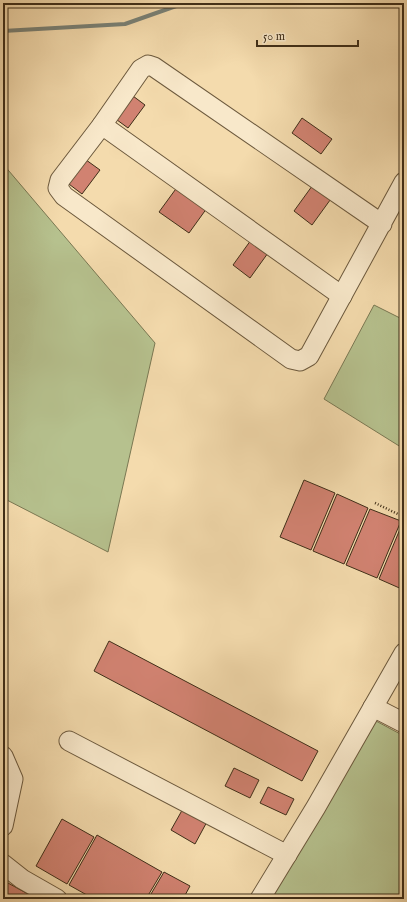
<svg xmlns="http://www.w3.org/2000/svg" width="407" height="902" viewBox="0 0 407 902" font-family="'IM FELL English',serif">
  <rect width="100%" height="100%" fill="#f4dbad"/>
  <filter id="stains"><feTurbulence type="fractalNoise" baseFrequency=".005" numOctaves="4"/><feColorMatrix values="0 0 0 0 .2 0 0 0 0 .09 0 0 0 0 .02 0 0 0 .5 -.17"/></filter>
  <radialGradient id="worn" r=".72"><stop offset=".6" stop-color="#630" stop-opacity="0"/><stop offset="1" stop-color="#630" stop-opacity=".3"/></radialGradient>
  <!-- green -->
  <g fill="#b6c18e" stroke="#7a7853">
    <path d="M3 164 155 343 108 552 3 498Z"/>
    <path d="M374 305 404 320V449L324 399Z"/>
    <path d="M376 721 404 736V899H270Z"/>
  </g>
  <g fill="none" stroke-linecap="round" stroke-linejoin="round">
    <!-- stream -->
    <path stroke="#798176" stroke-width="4" d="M3 31 125 24 179 5 181 3"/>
  </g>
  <!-- building -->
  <g fill="#d18271" stroke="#3f2e18">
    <path d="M129 93 145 105 128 128 113 117Z"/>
    <path d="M302 118 332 139 321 154 292 133Z"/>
    <path d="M82 157 100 170 82 194 65 181Z"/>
    <path d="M315 182 333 196 312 225 294 211Z"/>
    <path d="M178 186 207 208 189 233 159 212Z"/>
    <path d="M251 240 268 253 250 278 233 265Z"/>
    <path d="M304 480 335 493 311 550 280 537Z"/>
    <path d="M337 494 368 508 344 564 313 551Z"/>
    <path d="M370 509 401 521 377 578 346 565Z"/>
    <path d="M403 522 404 523V590L379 579Z"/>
    <path d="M109 641 318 751 302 781 94 671Z"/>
    <path d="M234 768 259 780 250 798 225 786Z"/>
    <path d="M268 787 294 799 286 815 260 803Z"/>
    <path d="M185 805 209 818 195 844 171 830Z"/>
    <path d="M62 819 94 837 67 884 36 866Z"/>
    <path d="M97 835 162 872 146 899H94L69 885Z"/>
    <path d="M164 872 190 886 183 899H148Z"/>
    <path d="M8 883 37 899H3V891Z"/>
  </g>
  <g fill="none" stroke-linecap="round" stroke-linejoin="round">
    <!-- minor casing -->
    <g stroke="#6c593d" stroke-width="21">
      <g id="minor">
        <path d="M102 125 342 296"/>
        <path d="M382 224 154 67 148 65 141 69 102 125 60 180 58 188 64 196 291 359 300 361 309 356 404 182"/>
        <path d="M373 707 404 723"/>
        <path d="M69 741 287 855"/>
        <path d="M3 756 13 779 3 826"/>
        <path d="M3 864 22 879 57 899"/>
        <path d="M260 899 316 807 404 653"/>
      </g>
    </g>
    <!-- path -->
    <path stroke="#3f2e18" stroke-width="2.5" stroke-dasharray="1 2" stroke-linecap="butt" d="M375 503 404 517"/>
    <!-- minor -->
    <use href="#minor" stroke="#f8e8ca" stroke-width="19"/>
  </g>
  <!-- margin -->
  <rect width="407" height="902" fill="none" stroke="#f4dbad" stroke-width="16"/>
  <rect x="4" y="4" width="399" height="894" fill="none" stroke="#3f2e18" stroke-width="2"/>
  <rect x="8" y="8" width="391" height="886" fill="none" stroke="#3f2e18"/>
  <!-- scale -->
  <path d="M257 40v6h101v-6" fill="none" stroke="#3f2e18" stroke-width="2"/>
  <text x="263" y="40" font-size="12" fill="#3f2e18" stroke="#f8e8ca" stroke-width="3" paint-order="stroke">50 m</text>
  <rect width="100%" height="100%" filter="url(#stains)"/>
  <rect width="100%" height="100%" fill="url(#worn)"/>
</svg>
